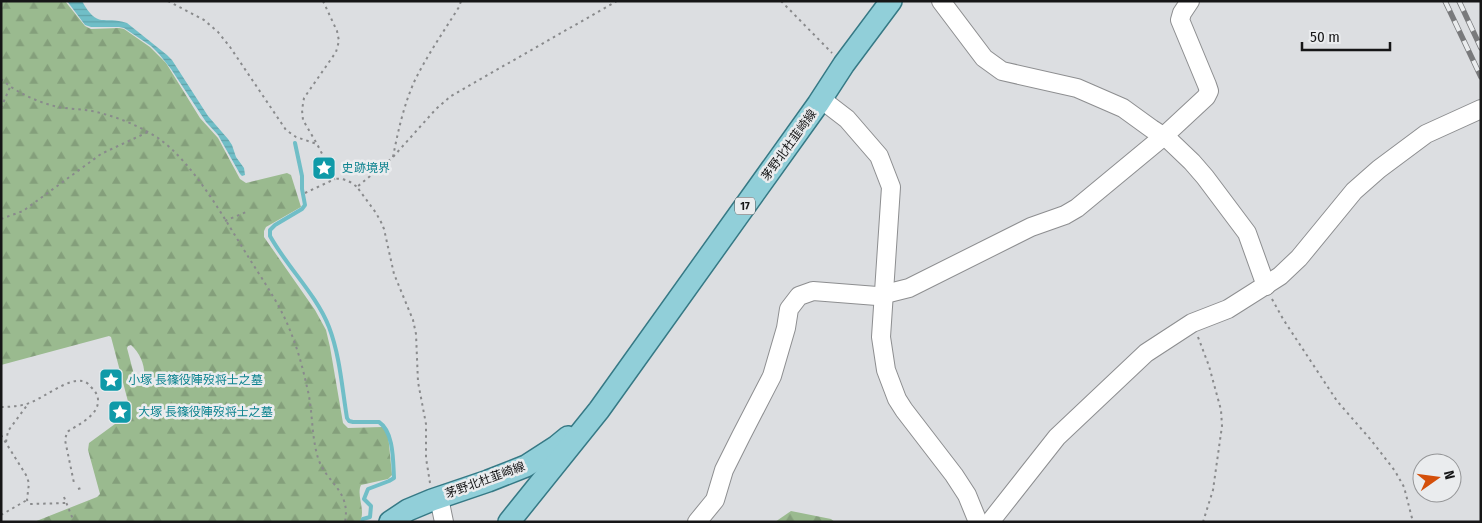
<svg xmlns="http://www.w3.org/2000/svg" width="1482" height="523" viewBox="0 0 1482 523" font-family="'Fira Sans Condensed','Noto Sans JP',sans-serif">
  <defs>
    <pattern id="forest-firs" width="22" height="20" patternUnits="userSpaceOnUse" patternTransform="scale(1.25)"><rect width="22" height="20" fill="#9aba8f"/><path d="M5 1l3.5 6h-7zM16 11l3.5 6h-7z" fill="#849f7b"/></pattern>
    <pattern id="water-rules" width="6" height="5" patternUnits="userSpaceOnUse" patternTransform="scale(1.25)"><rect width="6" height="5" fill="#70bec7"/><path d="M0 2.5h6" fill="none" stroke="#60a3aa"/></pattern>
  </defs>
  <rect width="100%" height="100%" fill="#dcdee1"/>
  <!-- forest -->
  <g fill="url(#forest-firs)" fill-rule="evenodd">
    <path d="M1 1H65L85 26 91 29 119 28 124 29 150 47 166 63 200 118 218 138 240 179 246 183 287 173 291 175 301 207 266 227 264 231V237L315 310 326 330 330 347 343 423 348 428 382 427 388 434 392 475 388 479 361 485C356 496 366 509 360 522H34L97 497 100 494 88 450 89 443 130 413V409L111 337 109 336 1 365ZM131 345C142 355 147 370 143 384L140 386H137L127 348 128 346Z"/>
    <path d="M791 511 831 519 835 522H775Z"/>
  </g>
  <!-- water -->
  <path fill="url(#water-rules)" d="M67 1H82C98 30 103 15 127 23L167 55 172 60 208 116 228 139 232 145 236 157 244 168 245 175 242 176 240 174 218 135 206 122 171 69 159 54 151 46 124 28 119 27H91L85 25Z"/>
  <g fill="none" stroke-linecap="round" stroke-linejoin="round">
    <!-- stream -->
    <path stroke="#70bec7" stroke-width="4" d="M295 143 302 176V189L305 205 302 209 275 225 270 230V236C287 267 316 294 329 327 340 356 342 388 347 418L349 421 353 422H379C394 432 393 461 394 478L389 481 368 489 364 499 371 506 370 517 363 519 362 522"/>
    <!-- minor casing -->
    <g stroke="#8d8e90" stroke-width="20">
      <g id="minor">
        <path d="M941 1 984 58 1002 71 1077 88 1123 108 1152 129 1169 140 1192 162 1205 177 1247 233 1266 286"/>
        <path d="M821 99 847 119 879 156 891 187 881 337 886 370 897 399 904 410 954 475 967 495 978 522"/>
        <path d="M439 498 444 522"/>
        <path d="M697 522 715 500 724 470 741 436 772 376 786 328 789 309 799 296 813 291 877 296 909 288 1031 227 1065 215 1077 208 1164 136 1206 97 1209 91 1207 85 1180 20 1182 13 1190 1"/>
        <path d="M990 522 1057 437 1146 353 1192 323 1228 309 1280 276 1299 258 1354 191 1379 169 1426 134 1481 109"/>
      </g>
    </g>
    <!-- major casing -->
    <g stroke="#367985" stroke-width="24">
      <g id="major">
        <path d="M390 522 408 510 432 500 488 481 526 466 557 446 568 437"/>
        <path d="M509 522 599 410 818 104 844 64 891 1"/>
      </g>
    </g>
    <!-- path -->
    <g stroke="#898a8c" stroke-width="2" stroke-dasharray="2.5 4" stroke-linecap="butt">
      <path d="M168 1 204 20 218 32 230 47 286 130 296 137 317 144"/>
      <path d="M323 1 337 31 339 41 336 52 304 98 302 110 303 120 317 144 335 179C343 178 350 181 357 187"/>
      <path d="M781 1 832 53"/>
      <path d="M1 79C17 93 37 102 58 107 69 109 81 109 92 111 115 116 138 125 158 138 194 163 225 220 249 258 264 282 281 306 291 333 298 350 303 369 307 387 313 410 311 435 318 458 326 483 351 490 345 522"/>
      <path d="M1 108 10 87"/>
      <path d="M393 157C398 131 404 104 415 80 428 54 444 31 459 7L461 1"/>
      <path d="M305 193 335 179"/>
      <path d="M1 219 23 211 101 154 148 132"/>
      <path d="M225 221 246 212"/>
      <path d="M1272 299 1283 319 1337 401 1371 440 1395 471 1404 487 1413 522"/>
      <path d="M1198 337 1209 366 1221 410 1222 426 1213 490 1203 522"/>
      <path d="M1 407C12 407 22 406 32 402 44 397 69 378 82 381 85 381 89 384 91 387 95 391 98 395 98 400 99 416 77 425 67 432L65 440 74 483"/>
      <path d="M1 435 26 475 29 483 27 500 30 504 66 503"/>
      <path d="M6 442 8 431 28 404"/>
      <path d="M430 483 426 458V424L418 382 416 334 413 320 394 274 384 229 381 222 376 213 357 187 393 157 436 109 451 96 617 1"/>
      <path d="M78 489 81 488"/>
      <path d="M64 497 74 522"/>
      <path d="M1 515 27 500"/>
    </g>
    <!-- minor -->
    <use href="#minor" stroke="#fff" stroke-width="18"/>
    <!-- major -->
    <use href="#major" stroke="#91cfd9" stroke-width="21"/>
    <!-- rail casing -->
    <g stroke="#797a7c" stroke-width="5.5">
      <g id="rail">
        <path d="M1445 1 1481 77"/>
        <path d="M1459 1 1481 48"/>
      </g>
    </g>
    <!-- rail -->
    <use href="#rail" stroke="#eaecee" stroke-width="4" stroke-dasharray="11" stroke-linecap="butt"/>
  </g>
  <!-- icons -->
  <defs>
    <g id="sight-square" transform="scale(1.25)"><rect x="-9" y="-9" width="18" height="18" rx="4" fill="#0f9aa8" stroke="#eaecee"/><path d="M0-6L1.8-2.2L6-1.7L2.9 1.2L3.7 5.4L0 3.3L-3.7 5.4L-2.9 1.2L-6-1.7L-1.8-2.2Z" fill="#fff"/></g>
  </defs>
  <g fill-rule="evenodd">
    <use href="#sight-square" x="324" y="168"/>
    <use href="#sight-square" x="111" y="380"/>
    <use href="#sight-square" x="120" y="412"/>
  </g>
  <g text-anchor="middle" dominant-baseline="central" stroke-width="5" stroke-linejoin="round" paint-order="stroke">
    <!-- shield labels -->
    <rect fill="#eaecee" stroke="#565658" stroke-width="1" x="735" y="197.5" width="20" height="17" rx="4"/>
    <g font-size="11" font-weight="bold" fill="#161617">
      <text x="745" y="206">17</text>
    </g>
    <!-- street labels -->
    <g font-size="12" fill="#161617" stroke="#eaecee">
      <text transform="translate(789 145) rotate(-54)">茅野北杜韮崎線</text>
      <text transform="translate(485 480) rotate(-20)">茅野北杜韮崎線</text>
    </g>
    <!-- culture labels -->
    <g font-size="12" fill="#0d838f" stroke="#eaecee" text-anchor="start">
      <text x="342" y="168">史跡境界</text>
      <text x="128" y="380">小塚 長篠役陣歿将士之墓</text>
      <text x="138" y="412">大塚 長篠役陣歿将士之墓</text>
    </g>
  </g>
  <!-- border -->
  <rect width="1482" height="523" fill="none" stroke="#161617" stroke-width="5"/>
  <!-- north arrow -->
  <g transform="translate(1437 478) rotate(76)"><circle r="24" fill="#eaecee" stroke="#959698"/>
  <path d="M0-4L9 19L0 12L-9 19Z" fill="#d44f0a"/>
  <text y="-8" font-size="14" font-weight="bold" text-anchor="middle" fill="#161617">N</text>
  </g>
  <!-- scale -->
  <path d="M1302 42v8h88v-8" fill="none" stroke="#161617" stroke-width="2.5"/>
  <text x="1310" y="42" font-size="15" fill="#161617" stroke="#eaecee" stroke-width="4" paint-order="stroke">50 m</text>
</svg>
